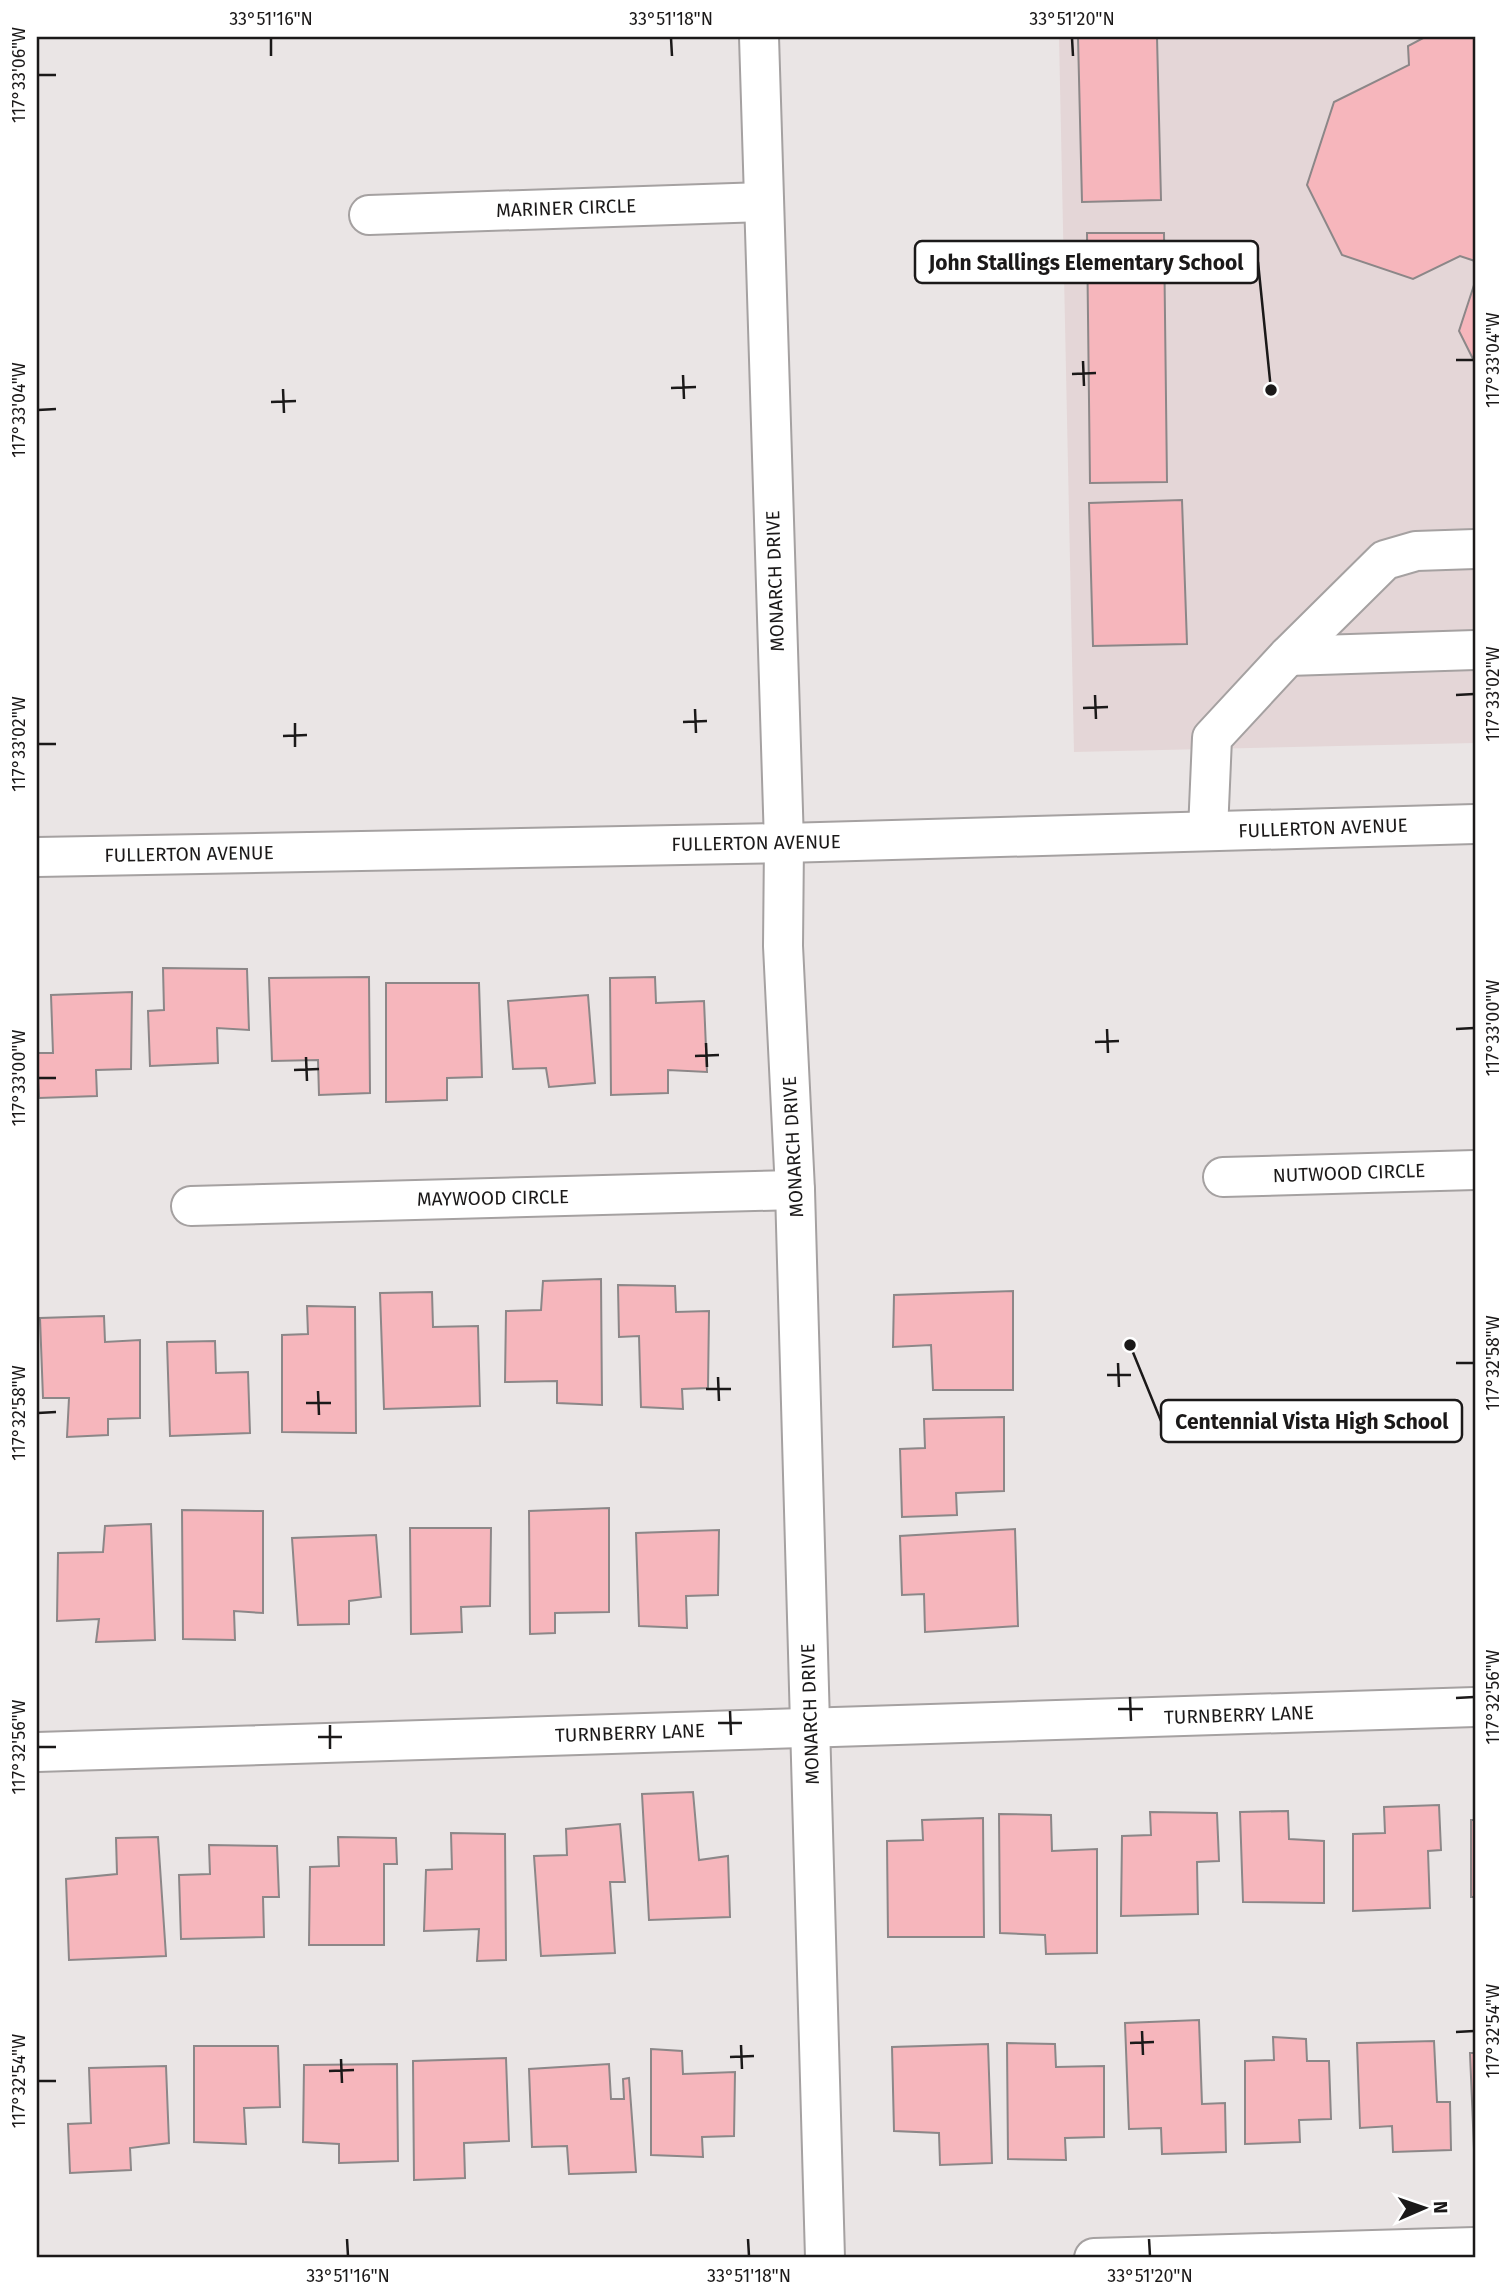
<svg xmlns="http://www.w3.org/2000/svg" width="1512" height="2295" viewBox="0 0 1512 2295" font-family="'Fira Sans',sans-serif">
  <rect width="100%" height="100%" fill="#eae5e5"/>
  <!-- built -->
  <path fill="#e4d6d7" d="M1059 37H1475V743L1074 752Z"/>
  <!-- building -->
  <g fill="#f6b6bc" stroke="#8c8788" stroke-width="2">
    <path d="M1078 37H1157L1161 200 1082 202Z"/>
    <path d="M1425 37H1475V261L1460 256 1413 279 1342 255 1307 185 1334 102 1409 65 1408 46Z"/>
    <path d="M1087 233H1164L1167 482 1090 483Z"/>
    <path d="M1475 282V363L1459 331Z"/>
    <path d="M1182 500 1187 644 1093 646 1089 503Z"/>
    <path d="M163 968 247 969 249 1030 217 1028 218 1063 150 1066 148 1011 164 1010Z"/>
    <path d="M369 977 370 1093 319 1095 318 1060 272 1061 269 978Z"/>
    <path d="M655 977 656 1003 704 1001 707 1072 668 1070V1093L611 1095 610 978Z"/>
    <path d="M386 983H479L482 1077 447 1078V1100L386 1102Z"/>
    <path d="M132 992 131 1069 96 1070 97 1096 39 1098 37 1053H53L51 995Z"/>
    <path d="M588 995 595 1083 549 1087 546 1068 513 1069 508 1001Z"/>
    <path d="M601 1279 602 1405 557 1403V1381L505 1382 506 1311 541 1310 543 1281Z"/>
    <path d="M618 1285 675 1286 676 1312 709 1311 708 1388 682 1389 683 1409 641 1407 639 1336 619 1337Z"/>
    <path d="M1013 1291V1390H933L931 1345 893 1347 894 1295Z"/>
    <path d="M432 1292 433 1327 478 1326 480 1406 384 1409 380 1293Z"/>
    <path d="M307 1306 355 1307 356 1433 282 1432V1335L308 1334Z"/>
    <path d="M104 1316 105 1342 140 1340V1418L108 1419V1435L67 1437 69 1398H43L40 1318Z"/>
    <path d="M215 1341 216 1373 248 1372 250 1433 170 1436 167 1342Z"/>
    <path d="M1004 1417V1491L956 1493 957 1515 902 1517 900 1449 925 1448 924 1419Z"/>
    <path d="M609 1508V1612L555 1613V1633L530 1634 529 1511Z"/>
    <path d="M182 1510 263 1511V1613L234 1611 235 1640 183 1639Z"/>
    <path d="M151 1524 155 1640 96 1642 99 1619 57 1621 58 1553 103 1552 105 1526Z"/>
    <path d="M410 1528H491L490 1606 461 1607 462 1632 411 1634Z"/>
    <path d="M1015 1529 1018 1626 925 1632 924 1594 902 1595 900 1536Z"/>
    <path d="M719 1530 718 1595 686 1596 687 1628 639 1626 636 1533Z"/>
    <path d="M376 1535 381 1597 349 1601V1624L298 1625 292 1538Z"/>
    <path d="M693 1792 699 1860 728 1856 730 1917 649 1920 642 1794Z"/>
    <path d="M1439 1805 1441 1850 1428 1851 1430 1908 1353 1911V1834L1385 1833 1384 1807Z"/>
    <path d="M1288 1811 1289 1839 1324 1841V1903L1243 1902 1240 1812Z"/>
    <path d="M1150 1812 1217 1813 1219 1861 1197 1862 1198 1914 1121 1916 1122 1836 1151 1835Z"/>
    <path d="M999 1814 1051 1815 1052 1851 1097 1849V1953L1046 1954 1045 1935 1000 1933Z"/>
    <path d="M983 1818 984 1937H888L887 1841 923 1840 922 1820Z"/>
    <rect x="1471" y="1820" width="4" height="77"/>
    <path d="M620 1824 625 1882H610L615 1953 541 1956 534 1856 567 1855 566 1829Z"/>
    <path d="M451 1833 505 1834 506 1960 477 1961 479 1929 424 1931 426 1870 452 1869Z"/>
    <path d="M158 1837 166 1956 69 1960 66 1879 117 1874 116 1838Z"/>
    <path d="M338 1837 396 1838 397 1864H384V1945H309L310 1867 339 1866Z"/>
    <path d="M209 1845 277 1846 279 1897H263L264 1937 181 1939 179 1875 210 1874Z"/>
    <path d="M1199 2020 1202 2104 1225 2103 1226 2152 1162 2154 1161 2128 1129 2129 1125 2023Z"/>
    <path d="M1273 2037 1306 2039 1307 2061H1329L1331 2119 1299 2120 1300 2142 1245 2144V2061L1274 2060Z"/>
    <path d="M1434 2041 1437 2102H1450L1451 2150 1393 2152 1392 2126 1360 2128 1357 2043Z"/>
    <path d="M1007 2043 1055 2044 1056 2067 1104 2066V2137L1065 2138 1066 2160 1008 2159Z"/>
    <path d="M988 2044 992 2163 940 2165 939 2133 894 2131 892 2047Z"/>
    <path d="M194 2046H278L280 2107 244 2108 246 2144 194 2142Z"/>
    <path d="M651 2049 682 2051 683 2074 735 2072 734 2136 702 2137 703 2157 651 2155Z"/>
    <path d="M1470 2053H1475V2150L1474 2149Z"/>
    <path d="M506 2058 509 2141 464 2143 465 2178 414 2180 413 2061Z"/>
    <path d="M397 2064 398 2161 339 2163V2144L303 2142 304 2065Z"/>
    <path d="M609 2064 611 2099H624L623 2079 629 2078 636 2172 569 2174 567 2146 532 2147 529 2069Z"/>
    <path d="M166 2066 169 2143 130 2148 131 2170 70 2173 68 2124 91 2123 89 2068Z"/>
  </g>
  <g fill="none" stroke-linecap="round" stroke-linejoin="round">
    <!-- minor casing -->
    <g stroke="#a5a1a1" stroke-width="42">
      <g id="minor">
        <path d="M759 37 784 843 783 946 795 1190 825 2258"/>
        <path d="M369 215 764 202"/>
        <path d="M1288 656 1475 650"/>
        <path d="M1208 831 1212 738 1288 656 1385 560 1416 551 1475 549"/>
        <path d="M1223 1177 1475 1170"/>
        <path d="M191 1206 795 1190"/>
        <path d="M37 1752 1475 1707"/>
        <path d="M1094 2258 1475 2247"/>
      </g>
    </g>
    <!-- major casing -->
    <g stroke="#a5a1a1" stroke-width="42">
      <path id="major" d="M37 857 784 843 1475 824"/>
    </g>
    <!-- minor -->
    <use href="#minor" stroke="#fff" stroke-width="38"/>
    <!-- major -->
    <use href="#major" stroke="#fff" stroke-width="38"/>
  </g>
  <!-- ticks -->
  <path fill="none" stroke="#1b1919" stroke-width="2.5" d="M271 38V56M671 38 672 56M1072 38 1073 56M38 75H56M1456 360H1474M1083 361 1084 386M1072 374 1096 373M683 375 684 399M671 388 696 387M283 389 284 413M271 402 296 401M38 410 56 409M1095 695 1096 719M1456 695 1474 694M1083 708 1108 707M695 709 696 733M683 722 707 721M295 723V747M283 736 307 735M38 744H56M1107 1029 1108 1053M1456 1029 1474 1028M1095 1042 1119 1041M706 1043 707 1067M695 1056 719 1055M306 1057 307 1081M294 1070 319 1069M38 1078H56M1118 1363 1119 1387M1456 1363H1474M1107 1375H1131M718 1377 719 1401M706 1389H731M318 1391 319 1415M306 1403H331M38 1413 56 1412M1130 1697 1131 1721M1456 1698 1474 1697M1118 1709H1143M730 1711 731 1735M718 1723H742M330 1725V1749M318 1737H342M38 1747H56M1142 2031 1143 2055M1456 2032 1474 2031M1130 2043 1154 2042M741 2045 742 2069M730 2057 754 2056M341 2059 342 2083M329 2071 354 2070M38 2081H56M347 2239 348 2256M748 2239 749 2256M1149 2239 1150 2256"/>
  <g text-anchor="middle" dominant-baseline="central" stroke-width="7" stroke-linejoin="round" paint-order="stroke">
    <!-- street labels -->
    <g font-size="19" fill="#1b1919" stroke="#fff">
      <text transform="translate(566 208) rotate(-2)">MARINER CIRCLE</text>
      <text transform="translate(775 581) rotate(-92)">MONARCH DRIVE</text>
      <text transform="translate(1323 828) rotate(-2)">FULLERTON AVENUE</text>
      <text transform="translate(756 843) rotate(-1)">FULLERTON AVENUE</text>
      <text transform="translate(189 854) rotate(-1)">FULLERTON AVENUE</text>
      <text transform="translate(793 1147) rotate(-93)">MONARCH DRIVE</text>
      <text transform="translate(1349 1173) rotate(-2)">NUTWOOD CIRCLE</text>
      <text transform="translate(493 1198) rotate(-1)">MAYWOOD CIRCLE</text>
      <text transform="translate(810 1714) rotate(-92)">MONARCH DRIVE</text>
      <text transform="translate(1239 1715) rotate(-2)">TURNBERRY LANE</text>
      <text transform="translate(630 1733) rotate(-2)">TURNBERRY LANE</text>
    </g>
  </g>
  <!-- callouts -->
  <path fill="none" stroke="#1b1919" stroke-width="2.5" d="M1271 390L1258 262M1130 1345L1161 1421"/>
  <g fill="#1b1919" stroke="#fff" stroke-width="2.5">
    <circle cx="1271" cy="390" r="7"/>
    <circle cx="1130" cy="1345" r="7"/>
  </g>
  <g fill="#fff" stroke="#1b1919" stroke-width="2.5">
    <rect x="915" y="241" width="343" height="42" rx="7"/>
    <rect x="1161" y="1400" width="301" height="42" rx="7"/>
  </g>
  <g font-size="21" text-anchor="middle" font-weight="bold" fill="#1b1919">
    <text x="1086" y="270">John Stallings Elementary School</text>
    <text x="1312" y="1429">Centennial Vista High School</text>
  </g>
  <!-- border -->
  <rect width="1512" height="2295" fill="none" stroke="#ffffff" stroke-width="77"/>
  <!-- north arrow -->
  <g transform="translate(1424 2208) rotate(88)" stroke="#ffffff" stroke-width="5" paint-order="stroke">
  <path d="M0-5L12 26L0 18L-12 26Z" fill="#1b1919"/>
  <text y="-10" font-size="19" font-weight="bold" text-anchor="middle" fill="#1b1919">N</text>
  </g>
  <rect x="38" y="38" width="1436" height="2218" fill="none" stroke="#1b1919" stroke-width="2.5"/>
  <g font-size="18" text-anchor="middle" fill="#1b1919">
    <text x="271" y="25">33°51'16"N</text>
    <text x="671" y="25">33°51'18"N</text>
    <text x="1072" y="25">33°51'20"N</text>
    <text transform="translate(19 75) rotate(-90)" y="6">117°33'06"W</text>
    <text transform="translate(1493 360) rotate(-90)" y="6">117°33'04"W</text>
    <text transform="translate(19 410) rotate(-90)" y="6">117°33'04"W</text>
    <text transform="translate(1493 694) rotate(-90)" y="6">117°33'02"W</text>
    <text transform="translate(19 744) rotate(-90)" y="6">117°33'02"W</text>
    <text transform="translate(1493 1028) rotate(-90)" y="6">117°33'00"W</text>
    <text transform="translate(19 1078) rotate(-90)" y="6">117°33'00"W</text>
    <text transform="translate(1493 1363) rotate(-90)" y="6">117°32'58"W</text>
    <text transform="translate(19 1413) rotate(-90)" y="6">117°32'58"W</text>
    <text transform="translate(1493 1697) rotate(-90)" y="6">117°32'56"W</text>
    <text transform="translate(19 1747) rotate(-90)" y="6">117°32'56"W</text>
    <text transform="translate(1493 2031) rotate(-90)" y="6">117°32'54"W</text>
    <text transform="translate(19 2081) rotate(-90)" y="6">117°32'54"W</text>
    <text x="348" y="2282">33°51'16"N</text>
    <text x="749" y="2282">33°51'18"N</text>
    <text x="1150" y="2282">33°51'20"N</text>
  </g>
</svg>
